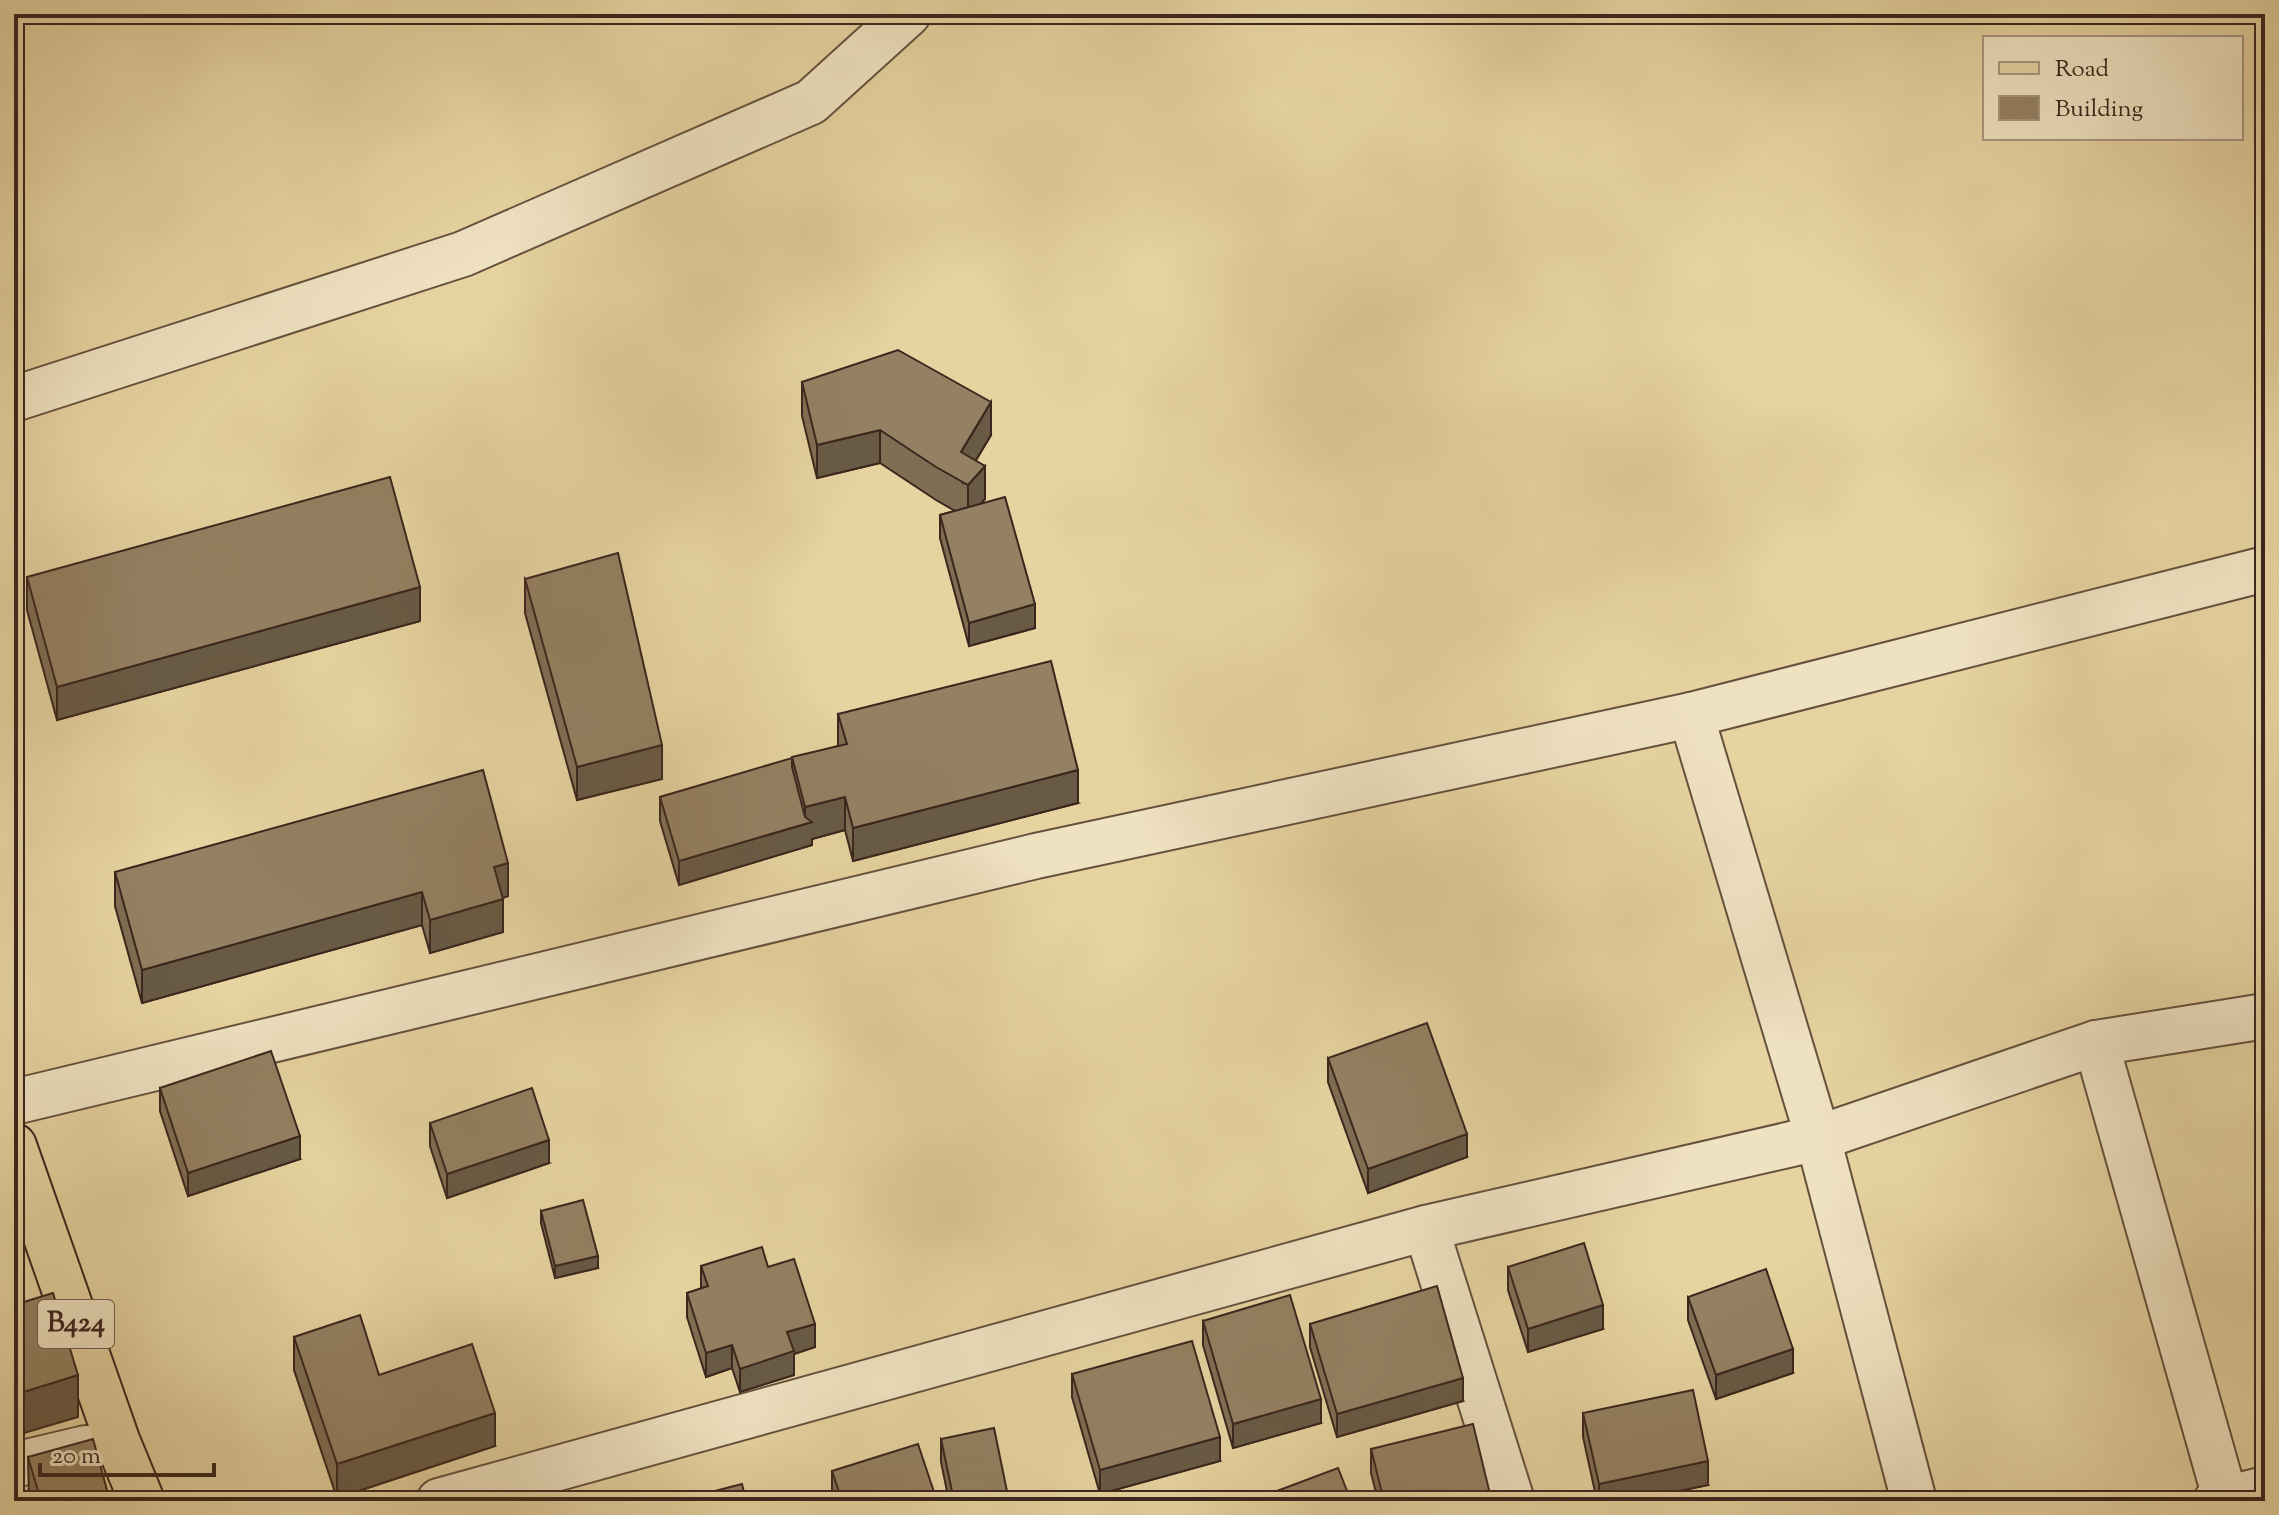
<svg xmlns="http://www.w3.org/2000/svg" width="2279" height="1515" viewBox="0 0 2279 1515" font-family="'Sorts Mill Goudy',serif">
  <rect width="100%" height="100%" fill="#e6d3a0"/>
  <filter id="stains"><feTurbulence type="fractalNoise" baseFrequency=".0025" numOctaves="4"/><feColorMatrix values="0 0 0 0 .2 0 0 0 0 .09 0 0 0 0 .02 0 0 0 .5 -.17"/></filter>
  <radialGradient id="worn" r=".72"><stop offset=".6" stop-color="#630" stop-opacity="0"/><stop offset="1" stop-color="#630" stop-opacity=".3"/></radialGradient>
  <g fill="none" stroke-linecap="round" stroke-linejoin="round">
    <!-- street casing -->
    <g stroke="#66513e" stroke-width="48">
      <g id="street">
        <path d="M14 399 463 254 811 102 908 14"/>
        <path d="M1691 715 1818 1138 1914 1501"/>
        <path d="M2096 1043 2226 1501"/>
        <path d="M14 1102 1036 856 1691 715 2265 569"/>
        <path d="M1426 1228 1512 1501"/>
        <path d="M14 1465 86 1448"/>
        <path d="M439 1501 1426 1228 1818 1138 2096 1043 2265 1016"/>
        <path d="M2216 1501 2265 1489"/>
      </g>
    </g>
    <!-- primary casing -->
    <g stroke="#3b261e" stroke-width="48">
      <path id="primary" d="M14 1146 117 1440 142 1501"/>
    </g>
    <!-- street -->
    <use href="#street" stroke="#efe2c1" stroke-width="44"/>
    <!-- primary -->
    <use href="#primary" stroke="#e6d3a0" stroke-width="44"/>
  </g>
  <!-- wall -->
  <g fill="#7f6e54" stroke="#3b261e" stroke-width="2">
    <path d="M802 382 991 435 976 460 985 499 981 504 1035 628 969 646 940 538V515L955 511 936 500 880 463 817 478 802 416Z"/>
    <path d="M27 577 420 621 57 720 27 610Z"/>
    <path d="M525 579 662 779 577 800 525 613Z"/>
    <path d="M838 714 1078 803 853 861 845 830 812 839V845L679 885 660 821V797L838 746Z"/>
    <path d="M115 872 508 896 502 898 503 932 430 953 422 925 142 1003 115 906Z"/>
    <path d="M1328 1058 1467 1157 1368 1193 1328 1082Z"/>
    <path d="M160 1088 300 1159 188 1196 160 1111Z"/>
    <path d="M430 1123 549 1163 447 1198 430 1146Z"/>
    <path d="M541 1211 598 1268 555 1278 541 1223Z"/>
    <path d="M701 1266 768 1267 815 1347 794 1354V1375L740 1392 732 1368 706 1377 687 1317V1293L701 1289Z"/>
    <path d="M1508 1267 1603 1329 1528 1352 1508 1290Z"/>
    <path d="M1688 1297 1793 1373 1716 1399 1688 1320Z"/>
    <path d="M1203 1321 1321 1423 1233 1448 1203 1345Z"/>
    <path d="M1310 1324 1463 1401 1337 1437 1310 1347Z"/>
    <path d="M294 1337 379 1375 495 1446 337 1498 294 1370Z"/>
    <path d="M1072 1374 1220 1461 1100 1494 1072 1397Z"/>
    <path d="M1583 1413 1708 1485 1631 1501H1597L1583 1437Z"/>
    <path d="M941 1439 1009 1501H949L941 1462Z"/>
    <path d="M1371 1449 1490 1501H1378L1371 1473Z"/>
    <path d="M28 1457 110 1501H29Z"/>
    <path d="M832 1471 937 1501H834L832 1494Z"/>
  </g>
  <!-- shaded-wall -->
  <g fill="#685a45" stroke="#3b261e" stroke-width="2">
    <path d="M991 402V435L963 482 961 452Z"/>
    <path d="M880 430V463L817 478V445Z"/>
    <path d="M985 466V499L968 518V485Z"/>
    <path d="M420 587V621L57 720V687Z"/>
    <path d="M1035 604V628L969 646V623Z"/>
    <path d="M662 745V779L577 800V767Z"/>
    <path d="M1078 770V803L853 861V828Z"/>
    <path d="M845 797V830L812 839V845L679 885V861L805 824V807Z"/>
    <path d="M508 863V896L494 901V867Z"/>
    <path d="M422 892V925L142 1003V970Z"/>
    <path d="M503 899V932L430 953V920Z"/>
    <path d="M1467 1134V1157L1368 1193V1169Z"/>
    <path d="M300 1136V1159L188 1196V1173Z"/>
    <path d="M549 1140V1163L447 1198V1174Z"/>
    <path d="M598 1256V1268L555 1278V1266Z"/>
    <path d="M1603 1305V1329L1528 1352V1329Z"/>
    <path d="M815 1324V1347L794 1354V1375L740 1392V1369L787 1332Z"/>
    <path d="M732 1345V1368L706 1377V1353Z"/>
    <path d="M1793 1349V1373L1716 1399V1375Z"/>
    <path d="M78 1375V1417L14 1436V1395Z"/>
    <path d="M1463 1378V1401L1337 1437V1414Z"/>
    <path d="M1321 1399V1423L1233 1448V1424Z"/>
    <path d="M495 1413V1446L337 1498V1464Z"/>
    <path d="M1220 1437V1461L1100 1494V1470Z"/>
    <path d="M1708 1461V1485L1631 1501H1599V1484Z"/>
    <path d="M1490 1494V1501H1464Z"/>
  </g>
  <!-- building -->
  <g fill="#948062" stroke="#3b261e" stroke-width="2">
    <path d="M898 350 991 402 961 452 985 466 968 485 936 467 880 430 817 445 802 382Z"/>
    <path d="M390 477 420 587 57 687 27 577Z"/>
    <path d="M1005 497 1035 604 969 623 940 515Z"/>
    <path d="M618 553 662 745 577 767 525 579Z"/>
    <path d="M1051 661 1078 770 853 828 845 797 805 807 792 757 847 744 838 714Z"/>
    <path d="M792 758V767L805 817 812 822 679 861 660 797Z"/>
    <path d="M483 770 508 863 494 867 503 899 430 920 422 892 142 970 115 872Z"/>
    <path d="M1427 1023 1467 1134 1368 1169 1328 1058Z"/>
    <path d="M271 1051 300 1136 188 1173 160 1088Z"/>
    <path d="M532 1088 549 1140 447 1174 430 1123Z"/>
    <path d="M583 1200 598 1256 555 1266 541 1211Z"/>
    <path d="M1584 1243 1603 1305 1528 1329 1508 1267Z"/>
    <path d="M762 1247 768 1267 794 1259 815 1324 787 1332 794 1351 740 1369 732 1345 706 1353 687 1293 708 1286 701 1266Z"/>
    <path d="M1766 1269 1793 1349 1716 1375 1688 1297Z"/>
    <path d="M1437 1286 1463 1378 1337 1414 1310 1324Z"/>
    <path d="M53 1293 78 1375 14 1395V1305Z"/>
    <path d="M1290 1295 1321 1399 1233 1424 1203 1321Z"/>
    <path d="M360 1315 379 1375 472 1344 495 1413 337 1464 294 1337Z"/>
    <path d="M1192 1341 1220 1437 1100 1470 1072 1374Z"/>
    <path d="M1693 1390 1708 1461 1599 1484 1583 1413Z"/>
    <path d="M1473 1424 1490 1494 1464 1501H1384L1371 1449Z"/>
    <path d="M994 1428 1009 1501H954L941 1439Z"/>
    <path d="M93 1439 110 1501H41L28 1457Z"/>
    <path d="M918 1444 937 1501H842L832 1471Z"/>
    <path d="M1338 1468 1351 1501H1272L1269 1494Z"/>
    <path d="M19 1475 27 1501H14V1476Z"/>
    <path d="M742 1484 746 1501H676Z"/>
    <path d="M1222 1494 1224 1501H1194Z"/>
  </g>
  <g text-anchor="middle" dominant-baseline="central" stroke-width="6" stroke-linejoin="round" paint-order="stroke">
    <!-- shield labels -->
    <rect fill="#efe2c1" stroke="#715e4f" stroke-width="2" x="38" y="1300" width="76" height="48" rx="6"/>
    <g font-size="28" font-weight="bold" fill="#3b261e">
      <text x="76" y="1324">B424</text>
    </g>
  </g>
  <!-- margin -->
  <rect width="2279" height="1515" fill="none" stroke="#e6d3a0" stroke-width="48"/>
  <rect x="16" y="16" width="2247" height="1483" fill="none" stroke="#3b261e" stroke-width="4"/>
  <rect x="24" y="24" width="2231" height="1467" fill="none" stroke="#3b261e" stroke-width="2"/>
  <!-- legend -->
  <rect x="1983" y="36" width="260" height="104" fill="#efe2c1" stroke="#a79780" stroke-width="2"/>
  <rect x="1999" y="62" width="40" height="12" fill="#e6d3a0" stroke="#a79780" stroke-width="2"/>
  <text x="2055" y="76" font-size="24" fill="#3b261e">Road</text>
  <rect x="1999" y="96" width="40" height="24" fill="#948062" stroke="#a79780" stroke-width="2"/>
  <text x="2055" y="116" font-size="24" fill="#3b261e">Building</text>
  <!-- scale -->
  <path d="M40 1463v12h174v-12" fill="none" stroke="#3b261e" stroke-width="4"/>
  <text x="52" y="1463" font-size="24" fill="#3b261e" stroke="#efe2c1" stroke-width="6" paint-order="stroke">20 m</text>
  <rect width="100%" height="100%" filter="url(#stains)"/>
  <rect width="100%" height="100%" fill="url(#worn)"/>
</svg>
